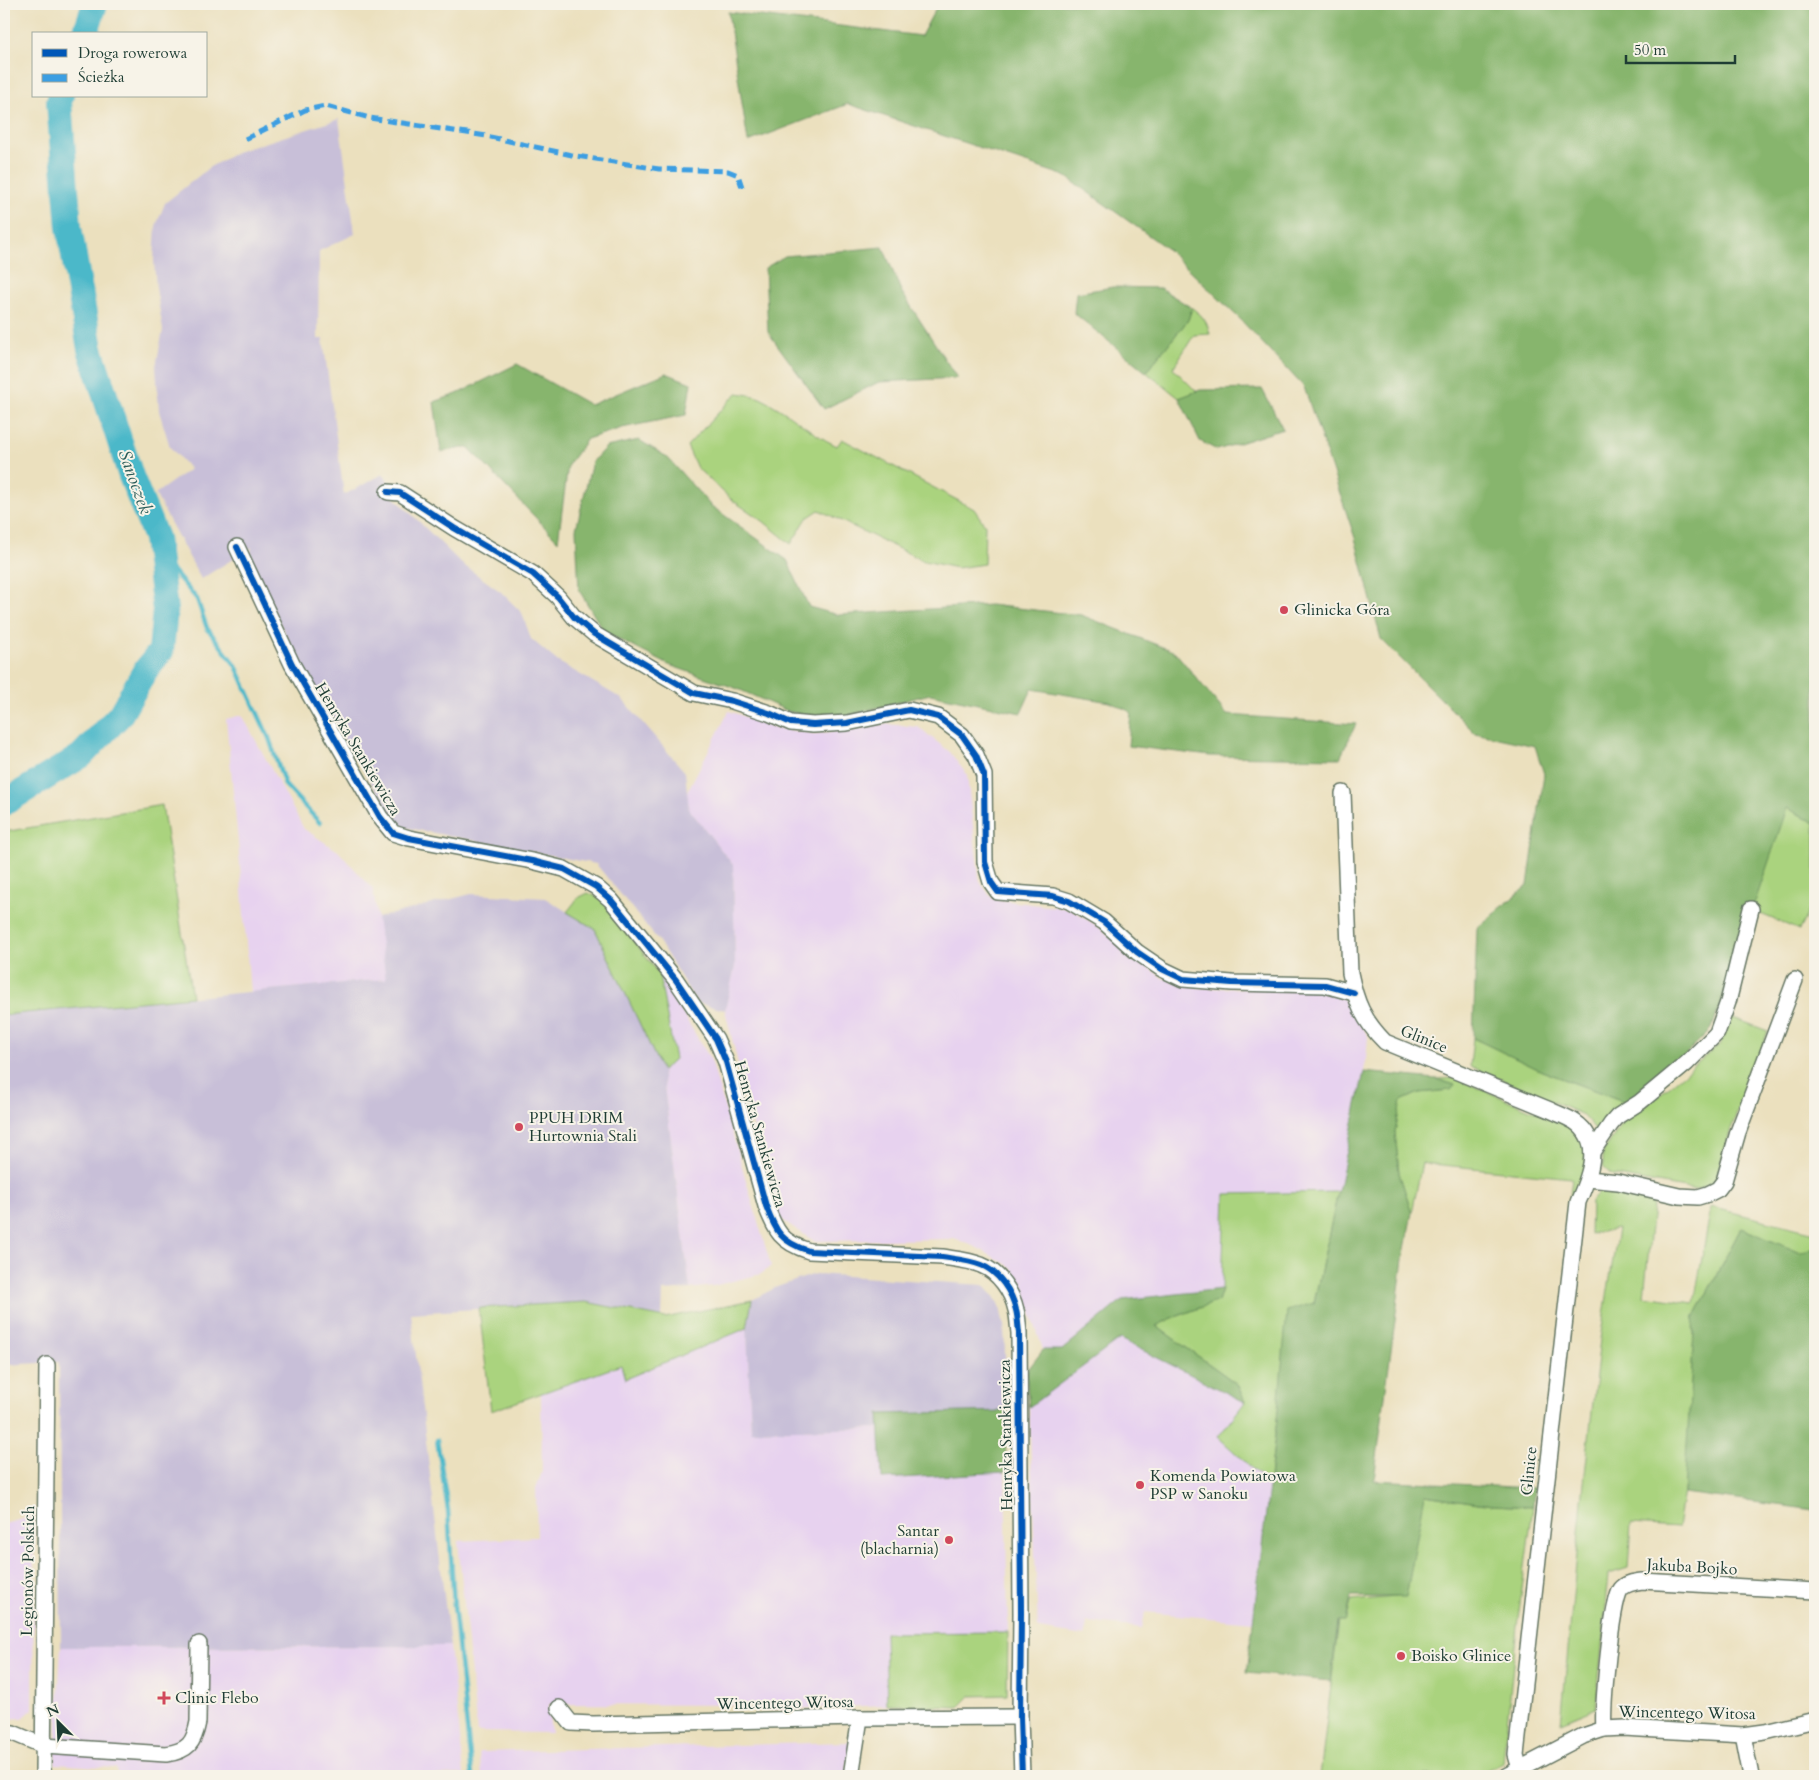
<svg xmlns="http://www.w3.org/2000/svg" width="1819" height="1780" viewBox="0 0 1819 1780" font-family="Cardo,serif">
  <rect width="100%" height="100%" fill="#f7f3e8"/>
  <filter id="ink" filterUnits="userSpaceOnUse"><feTurbulence type="fractalNoise" baseFrequency=".02" numOctaves="2"/><feDisplacementMap in="SourceGraphic" scale="10" xChannelSelector="R" yChannelSelector="G"/><feConvolveMatrix kernelMatrix="1 2 1 2 8 2 1 2 1" color-interpolation-filters="sRGB"/></filter>
  <filter id="wash" filterUnits="userSpaceOnUse"><feTurbulence type="fractalNoise" baseFrequency=".0096" numOctaves="4" result="noise"/><feDisplacementMap in="SourceGraphic" scale="20" xChannelSelector="R" yChannelSelector="G"/><feGaussianBlur stdDeviation="1.12" result="paint"/><feColorMatrix in="noise" values="0 0 0 0 0 0 0 0 0 0 0 0 0 0 0 0 0 1.4 0 .05"/><feComposite in="paint" operator="in"/></filter>
  <g filter="url(#wash)">
    <rect width="100%" height="100%" fill="#ebe0be"/>
    <!-- built -->
    <g fill="#e7d2ef">
      <path d="M729 711 776 728 815 734 885 724 918 727 950 752 967 775 979 877 981 884 993 899 1071 909 1097 926 1162 978 1200 988 1313 989 1344 999 1368 1036 1366 1061 1338 1192 1225 1194 1222 1289 1122 1301 1062 1350H1043L1023 1288 1011 1267 974 1246 954 1239 814 1241 775 1215 725 1010 735 966 733 865 689 809 687 792Z"/>
      <path d="M242 715 304 829 338 851 373 889 387 979 250 992 238 841 226 719Z"/>
      <path d="M659 974 711 1060 771 1266 761 1274 713 1286 690 1289 662 1071 675 1059Z"/>
      <path d="M747 1328 751 1431 880 1428 882 1479 1005 1472 1008 1632 885 1633 887 1705 757 1710V1705L548 1704 551 1733 477 1732 458 1541 537 1537 536 1488 542 1472 541 1393 622 1365 626 1379Z"/>
      <path d="M1120 1338 1245 1402 1218 1437 1269 1484 1253 1622 1145 1612 1142 1628 1087 1622 1085 1636 1038 1629 1029 1407Z"/>
      <path d="M34 1516 33 1709 23 1718 4 1719V1524Z"/>
      <path d="M450 1646 464 1774 410 1776H118L116 1768 55 1764 61 1647Z"/>
      <path d="M851 1742 846 1776H482L479 1752Z"/>
    </g>
    <!-- industrial -->
    <g fill="#c8bfd8">
      <path d="M339 119 355 234 319 251 318 339H323L344 495 383 474 390 484 394 497 462 564 501 592 522 613 531 639 557 661 622 699 685 772 689 809 733 865 735 966 725 1010 697 1003 658 940 596 864 398 826 309 682 249 561 252 547 201 579 155 494 190 469 170 447 159 411 156 366 163 330 156 288 154 260 156 226 165 203 210 167 239 151Z"/>
      <path d="M471 894 545 898 595 929 662 1071 690 1289 663 1291 662 1317 586 1302 411 1313 450 1646 61 1647 59 1362 4 1365V1015L386 979 377 918Z"/>
      <path d="M815 1274 983 1285 999 1303 1004 1325 1007 1411 880 1414V1428L751 1431 747 1328 752 1300 777 1287Z"/>
    </g>
    <!-- green -->
    <g fill="#aad37e" stroke="#648859">
      <path d="M1192 308C1202 315 1207 321 1210 334L1194 335 1173 368 1197 392 1179 398 1146 372 1188 320Z"/>
      <path d="M737 393C744 394 753 395 760 398 788 411 809 433 837 446L842 439 974 509 985 525 984 564 957 568 924 561 819 510 807 518 791 544 763 521 732 500 697 468 687 446Z"/>
      <path d="M162 805 192 997 4 1015V832Z"/>
      <path d="M1787 807 1815 823V899L1799 930 1756 912 1754 904Z"/>
      <path d="M588 893 602 899 659 974 675 1059 662 1071 595 929 567 912 578 898Z"/>
      <path d="M1728 1016 1768 1031 1731 1129 1715 1182 1696 1190 1612 1175 1603 1167V1152L1626 1118 1653 1100 1720 1044Z"/>
      <path d="M1473 1038 1542 1071 1626 1102 1596 1130 1583 1115 1470 1066Z"/>
      <path d="M1454 1078 1566 1124 1589 1143 1584 1182 1570 1197 1572 1178 1422 1163 1412 1213 1399 1173 1395 1132 1401 1101 1419 1093 1451 1090 1455 1085 1436 1079Z"/>
      <path d="M1611 1191 1654 1197 1644 1296 1694 1303 1711 1207 1815 1233V1248L1801 1253 1741 1228 1695 1316 1685 1484 1678 1527 1631 1524 1628 1568 1609 1574 1596 1708 1561 1723 1582 1501 1600 1339 1618 1229 1590 1234 1591 1201 1599 1192Z"/>
      <path d="M1338 1192 1314 1303 1277 1419 1269 1484 1218 1437 1245 1402 1237 1384 1156 1326 1170 1319 1218 1301 1222 1289 1225 1194Z"/>
      <path d="M752 1300 747 1328 625 1379 621 1365 491 1411 479 1308 586 1302 665 1318Z"/>
      <path d="M1424 1495 1492 1505 1533 1507 1517 1626 1503 1762 1474 1776H1320L1339 1620 1346 1621 1351 1601 1406 1596Z"/>
      <path d="M1008 1632 1007 1695 970 1696 959 1707 887 1705 885 1633Z"/>
    </g>
    <!-- forest -->
    <g fill="#87b56d" stroke="#537950">
      <path d="M938 4H1815V823L1787 808 1712 1028 1665 1075 1626 1102 1542 1071 1473 1038 1477 928 1528 885 1544 774 1535 746 1475 733 1381 639 1355 538 1304 387 1240 319 1165 247 1065 176 848 104 748 142 728 12 921 36Z"/>
      <path d="M883 247 901 291 957 378 879 382 824 409 768 332 765 268 785 256Z"/>
      <path d="M1113 287 1160 288 1192 308 1188 320 1146 372 1074 313 1076 293Z"/>
      <path d="M517 364 590 405 666 373 691 383 686 415 622 428 587 439 568 465 558 541 468 447 441 452 434 402 457 394Z"/>
      <path d="M1262 389 1283 429 1217 450 1200 441 1179 398 1200 390Z"/>
      <path d="M639 440 667 457 710 505 787 560 809 607 838 615 990 605 1081 615 1175 652 1227 715 1356 724 1340 758 1210 756 1128 746 1131 712 1110 702 1032 689 1021 713 930 694 834 719 790 712 738 689 669 665 604 632 579 590 576 529 592 462 606 447Z"/>
      <path d="M1364 1072 1436 1079 1455 1085 1451 1090 1419 1093 1401 1101 1395 1132 1399 1173 1412 1213 1403 1259 1374 1480 1534 1488 1533 1507 1492 1505 1425 1495 1406 1597H1351L1346 1621H1338L1331 1681 1247 1673 1277 1419 1287 1311 1314 1303Z"/>
      <path d="M1741 1228 1801 1253 1815 1248V1510L1684 1493 1695 1316Z"/>
      <path d="M1222 1289 1218 1301 1170 1319 1156 1326 1237 1384 1245 1402 1120 1339 1029 1407 1026 1372 1043 1350H1062L1122 1300Z"/>
      <path d="M1007 1411 1005 1472 882 1479 879 1414Z"/>
    </g>
    <g fill="none" stroke-linecap="round" stroke-linejoin="round">
      <!-- stream -->
      <g stroke="#4cb8c9" stroke-width="4.5">
        <path d="M159 565 172 570 197 599 207 628 236 666 269 738 285 785 320 823"/>
        <path d="M437 1440 448 1510 454 1605 472 1776"/>
      </g>
      <!-- river -->
      <g stroke="#4cb8c9" stroke-width="26">
        <path d="M85 34 95 4"/>
        <path d="M4 803 81 756 120 715 145 671 161 651 165 610 156 538 131 476 90 349 69 227 59 102 61 96"/>
      </g>
    </g>
  </g>
  <g filter="url(#ink)">
    <g fill="none" stroke-linecap="round" stroke-linejoin="round">
      <!-- minor casing -->
      <g stroke="#667664" stroke-width="18">
        <g id="minor">
          <path d="M388 492 400 493 454 528 533 574 558 597 574 617 594 634 694 693 732 701 769 713 791 723 813 725 847 723 909 710 938 717 962 735 976 755 984 775 985 862 991 882 998 892 1053 896 1069 901 1104 922 1137 952 1162 969 1183 979 1232 983 1325 985 1354 993"/>
          <path d="M237 547 292 664 380 817 393 833 409 838 532 861 564 869 596 887 611 900 676 980 716 1039 726 1062 766 1206C776 1232 781 1242 809 1251L942 1257C954 1259 969 1260 981 1265 999 1272 1012 1292 1016 1310 1018 1317 1018 1326 1019 1333L1021 1613 1020 1717 1022 1776"/>
          <path d="M1343 793 1350 973C1356 1002 1363 1020 1385 1042L1550 1110C1558 1114 1568 1117 1575 1122 1604 1142 1589 1177 1578 1202L1516 1755 1520 1769"/>
          <path d="M1592 1152 1611 1124 1618 1116 1640 1102 1687 1063 1717 1033 1728 1002 1751 909"/>
          <path d="M1588 1179 1618 1182 1679 1196 1698 1197 1708 1194 1718 1189 1724 1181 1738 1132 1795 980"/>
          <path d="M559 1708 571 1723 593 1724 860 1718 1020 1717"/>
          <path d="M1604 1729C1602 1709 1611 1602 1621 1589 1626 1583 1634 1582 1642 1581L1815 1591"/>
          <path d="M4 1732 13 1733 44 1746 166 1754C188 1751 194 1743 198 1722L199 1644"/>
          <path d="M1743 1735 1751 1776"/>
          <path d="M43 1776 47 1365"/>
          <path d="M851 1776 860 1718"/>
          <path d="M1506 1776 1583 1736 1604 1729 1624 1728 1743 1735 1765 1732 1815 1720"/>
        </g>
      </g>
      <!-- minor -->
      <use href="#minor" stroke="#fff" stroke-width="15"/>
      <!-- quiet -->
      <path stroke="#3c9ee2" stroke-width="5" stroke-dasharray="10 5" stroke-linecap="butt" d="M245 139 305 110 326 106 370 118 486 136 576 156 659 169 728 171 738 175 743 190"/>
      <!-- cycleway casing -->
      <g stroke="#f7f3e8" stroke-width="9">
        <g id="cycleway">
          <path d="M388 492 400 493 454 528 533 574 558 597 574 617 594 634 694 693 732 701 769 713 791 723 813 725 847 723 909 710 938 717 962 735 976 755 984 775 985 862 991 882 998 892 1053 896 1069 901 1104 922 1137 952 1162 969 1183 979 1232 983 1325 985 1354 993"/>
          <path d="M237 547 292 664 380 817 393 833 409 838 532 861 564 869 596 887 611 900 676 980 716 1039 726 1062 766 1206C776 1232 781 1242 809 1251L942 1257C954 1259 969 1260 981 1265 999 1272 1012 1292 1016 1310 1018 1317 1018 1326 1019 1333L1021 1613 1020 1717 1022 1776"/>
        </g>
      </g>
      <!-- cycleway -->
      <use href="#cycleway" stroke="#0057b8" stroke-width="6"/>
    </g>
  </g>
  <!-- markers -->
  <g fill="#d1495b" stroke="#f7f3e8" stroke-width="2">
    <circle cx="1284" cy="610" r="5"/>
    <circle cx="519" cy="1127" r="5"/>
    <circle cx="1140" cy="1485" r="5"/>
    <circle cx="949" cy="1540" r="5"/>
    <circle cx="1401" cy="1656" r="5"/>
    <path d="M161.5 1690.5h5v5h5v5h-5v5h-5v-5h-5v-5h5z"/>
  </g>
  <g text-anchor="middle" dominant-baseline="central" stroke-width="4" stroke-linejoin="round" paint-order="stroke">
    <!-- poi labels -->
    <g font-size="16" fill="#1f3d34" stroke="#f7f3e8" text-anchor="start">
      <text x="1294" y="610">Glinicka Góra</text>
      <text x="529" y="1118">PPUH DRIM<tspan x="529" dy="18">Hurtownia Stali</tspan></text>
      <text x="1150" y="1476">Komenda Powiatowa<tspan x="1150" dy="18">PSP w Sanoku</tspan></text>
      <text x="939" y="1531" text-anchor="end">Santar<tspan x="939" dy="18">(blacharnia)</tspan></text>
      <text x="1411" y="1656">Boisko Glinice</text>
      <text x="175" y="1698">Clinic Flebo</text>
    </g>
    <!-- street labels -->
    <g font-size="16" fill="#1f3d34" stroke="#f7f3e8">
      <text transform="translate(358 749) rotate(59)">Henryka Stankiewicza</text>
      <text transform="translate(1424 1039) rotate(22)">Glinice</text>
      <text transform="translate(760 1134) rotate(74)">Henryka Stankiewicza</text>
      <text transform="translate(1006 1435) rotate(-91)">Henryka Stankiewicza</text>
      <text transform="translate(1529 1471) rotate(-84)">Glinice</text>
      <text transform="translate(1692 1567) rotate(3)">Jakuba Bojko</text>
      <text transform="translate(28 1571) rotate(-89)">Legionów Polskich</text>
      <text transform="translate(785 1703) rotate(-1)">Wincentego Witosa</text>
      <text transform="translate(1687 1713) rotate(1)">Wincentego Witosa</text>
    </g>
    <!-- water labels -->
    <g font-size="18" font-style="italic" fill="#2a5c59" stroke="#f7f3e8">
      <text transform="translate(135 482) rotate(70)">Sanoczek</text>
    </g>
  </g>
  <!-- margin -->
  <rect width="1819" height="1780" fill="none" stroke="#f7f3e8" stroke-width="20"/>
  <!-- legend -->
  <rect x="32" y="32" width="175" height="65" fill="#f7f3e8" stroke="#a1aaa0"/>
  <rect x="42" y="49" width="25" height="8" fill="#0057b8" stroke="#a1aaa0"/>
  <text x="78" y="58" font-size="15" fill="#1f3d34">Droga rowerowa</text>
  <rect x="42" y="74" width="25" height="8" fill="#3c9ee2" stroke="#a1aaa0"/>
  <text x="78" y="82" font-size="15" fill="#1f3d34">Ścieżka</text>
  <!-- north arrow -->
  <g transform="translate(58 1722) rotate(336)" stroke="#f7f3e8" stroke-width="4" paint-order="stroke">
  <path d="M0-4L9 19L0 12L-9 19Z" fill="#1f3d34"/>
  <text y="-8" font-size="14" font-weight="bold" text-anchor="middle" fill="#1f3d34">N</text>
  </g>
  <!-- scale -->
  <path d="M1626 55v8h109v-8" fill="none" stroke="#1f3d34" stroke-width="2.5"/>
  <text x="1634" y="55" font-size="15" fill="#1f3d34" stroke="#f7f3e8" stroke-width="4" paint-order="stroke">50 m</text>
</svg>
